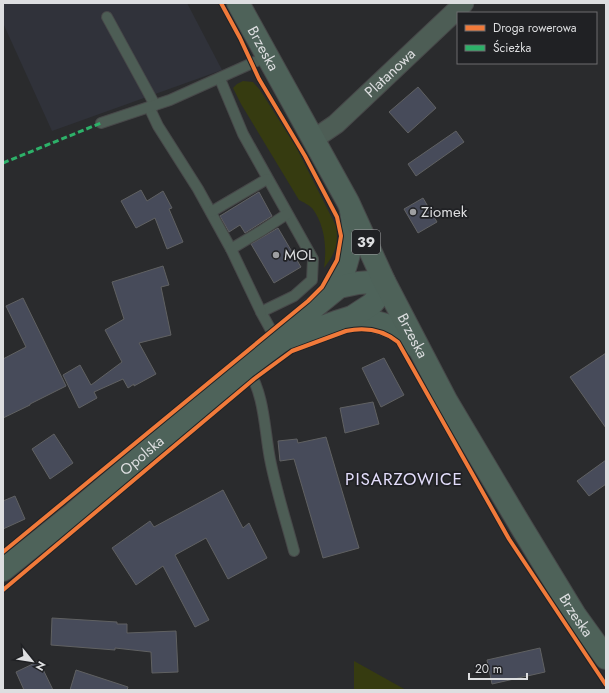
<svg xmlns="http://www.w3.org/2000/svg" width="609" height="693" viewBox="0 0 609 693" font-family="Jost,sans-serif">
  <rect width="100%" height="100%" fill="#2a2b2d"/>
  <!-- built -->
  <path fill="#30323a" d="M3 3H187L222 70 52 131 3 23Z"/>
  <!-- green -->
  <g fill="#363b10">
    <path d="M243 81 253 82 260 90 296 147 336 226C339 244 335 254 324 268 327 248 325 225 312 208 309 205 303 202 299 200L241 104 233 88 237 84Z"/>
    <path d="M354 661 406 690H354Z"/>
  </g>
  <!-- building -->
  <g fill="#474b5a" stroke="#606162">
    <path d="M418 87 436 108 408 133 389 112Z"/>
    <path d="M456 131 464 142 416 176 408 164Z"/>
    <path d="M141 190 147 201 163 191 172 208 169 209 183 242 167 249 155 218 136 228 121 201Z"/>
    <path d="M259 192 272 216 245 233 240 225 229 232 220 216Z"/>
    <path d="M423 198 437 222 418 233 404 209Z"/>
    <path d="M278 228 301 267 274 283 251 244Z"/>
    <path d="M163 266 169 285 161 287 171 335 139 343 156 374 134 386V384L128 388 123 379 94 392 97 398 79 408 63 375 80 365 91 385 122 362 105 330 124 319 112 282Z"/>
    <path d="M23 298 66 386 30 404V405L3 418V359L26 347 6 306Z"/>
    <path d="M606 353V428L570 377Z"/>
    <path d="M384 358 404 395 381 407 362 368Z"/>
    <path d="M373 402 379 424 345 433 340 408Z"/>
    <path d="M54 434 73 463 50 479 32 449Z"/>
    <path d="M326 437 359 548 323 558 294 459 280 461 278 441 297 439 298 443Z"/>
    <path d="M606 460V484L589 496 577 481Z"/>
    <path d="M223 490 243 528 249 523 267 558 228 579 206 538 175 555 209 620 195 627 163 566 136 585 112 548 150 521 154 527Z"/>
    <path d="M15 496 25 519 3 529V501Z"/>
    <path d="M52 618 117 622V624H127V633L176 631 178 672 152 673 151 652 115 648V650L51 645Z"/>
    <path d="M540 648 545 672 492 684 487 660Z"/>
    <path d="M39 661 53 690H24L16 672Z"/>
    <path d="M76 670 128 687 127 690H70Z"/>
  </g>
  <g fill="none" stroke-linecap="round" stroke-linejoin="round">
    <!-- service casing -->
    <g stroke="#474849" stroke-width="12">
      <g id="service">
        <path d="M107 17 155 105"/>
        <path d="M220 79 243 134 313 259 312 280 294 296 261 312 272 332 280 342"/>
        <path d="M149 107 158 126 198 189 231 249"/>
        <path d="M101 123 170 100 268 56"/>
        <path d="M211 212 267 179"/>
        <path d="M261 312 231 249 261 231 287 214"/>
        <path d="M247 367C265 396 264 427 270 459 276 490 286 521 294 551"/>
      </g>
    </g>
    <!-- minor casing -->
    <g stroke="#474849" stroke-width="21">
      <g id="minor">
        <path id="s1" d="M314 139 336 124 464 3"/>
      </g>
    </g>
    <!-- secondary casing -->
    <g stroke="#474849" stroke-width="24">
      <g id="secondary">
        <path d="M339 287C347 261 357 237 351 211"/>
        <path d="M352 317C379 322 399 325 417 347"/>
        <path id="s2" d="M3 570 74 513 247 367 280 342 312 309 339 287 358 283 384 281 380 294 372 304 352 317 336 322 280 342"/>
      </g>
    </g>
    <!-- primary casing -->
    <g stroke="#474849" stroke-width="24">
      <g id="primary">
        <path id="s3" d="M238 3 348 202 384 281 447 402 522 528 575 615 606 658"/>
      </g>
    </g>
    <!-- service -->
    <use href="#service" stroke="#4d5d55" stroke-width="10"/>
    <!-- minor -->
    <use href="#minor" stroke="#4d5d55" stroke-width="19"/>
    <!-- secondary -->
    <use href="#secondary" stroke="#4e635a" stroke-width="22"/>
    <!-- primary -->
    <use href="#primary" stroke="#4e6259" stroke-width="22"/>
    <!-- quiet -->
    <path stroke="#2db169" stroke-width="3" stroke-dasharray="6 3" stroke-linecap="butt" d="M3 163 101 123"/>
    <!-- cycleway casing -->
    <g stroke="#202124" stroke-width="6">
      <g id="cycleway">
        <path d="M3 552 308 301 322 287 337 260 341 236 337 217 305 156 259 79 240 38 221 3"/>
        <path d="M3 590 254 379 292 351 346 331C365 327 383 330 398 342L509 539 606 685"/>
      </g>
    </g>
    <!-- cycleway -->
    <use href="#cycleway" stroke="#f17a3a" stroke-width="4"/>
  </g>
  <!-- markers -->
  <g fill="#9e9fa1" stroke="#202124" stroke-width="1.5">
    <circle cx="413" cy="212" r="4"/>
    <circle cx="276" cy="255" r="4"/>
  </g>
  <g text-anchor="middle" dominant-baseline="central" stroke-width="3.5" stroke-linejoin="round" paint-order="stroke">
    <!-- shield labels -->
    <rect fill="#202124" stroke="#a4a5a8" stroke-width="1" x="352" y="230" width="28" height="24" rx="3"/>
    <g font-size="14" font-weight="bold" fill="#dddee0">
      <text x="366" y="242">39</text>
    </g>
    <!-- street labels -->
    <g font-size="15" fill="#dddee0" stroke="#202124">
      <text stroke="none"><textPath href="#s3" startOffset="52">Brzeska</textPath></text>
      <text stroke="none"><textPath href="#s1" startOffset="101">Platanowa</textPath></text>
      <text stroke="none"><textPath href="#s3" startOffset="376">Brzeska</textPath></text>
      <text stroke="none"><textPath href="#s2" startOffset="180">Opolska</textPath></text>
      <text stroke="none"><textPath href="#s3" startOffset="700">Brzeska</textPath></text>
    </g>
    <!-- poi labels -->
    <g font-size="15" fill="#dddee0" stroke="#202124" text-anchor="start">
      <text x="421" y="212">Ziomek</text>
      <text x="284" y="255">MOL</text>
    </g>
    <!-- quarter labels -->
    <g font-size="17" letter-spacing="1" fill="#e3ddfb" stroke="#202124">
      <text x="404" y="479">PISARZOWICE</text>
    </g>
  </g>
  <!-- border -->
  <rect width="609" height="693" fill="none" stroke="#dddee0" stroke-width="8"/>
  <!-- legend -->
  <rect x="457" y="12" width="140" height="52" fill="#202124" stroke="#6c6d6f"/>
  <rect x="465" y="25" width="20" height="6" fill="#f17a3a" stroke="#6c6d6f"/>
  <text x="493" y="32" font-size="12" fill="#dddee0">Droga rowerowa</text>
  <rect x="465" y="45" width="20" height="6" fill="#2db169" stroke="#6c6d6f"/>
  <text x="493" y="52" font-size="12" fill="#dddee0">Ścieżka</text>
  <!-- north arrow -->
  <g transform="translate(32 661) rotate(120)" stroke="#202124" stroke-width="3" paint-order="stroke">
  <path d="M0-3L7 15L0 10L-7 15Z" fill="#dddee0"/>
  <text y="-6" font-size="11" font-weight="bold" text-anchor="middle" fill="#dddee0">N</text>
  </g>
  <!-- scale -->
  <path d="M469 673v6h58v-6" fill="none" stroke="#dddee0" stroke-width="2"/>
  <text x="475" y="673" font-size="12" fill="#dddee0" stroke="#202124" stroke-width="3" paint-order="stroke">20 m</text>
</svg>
